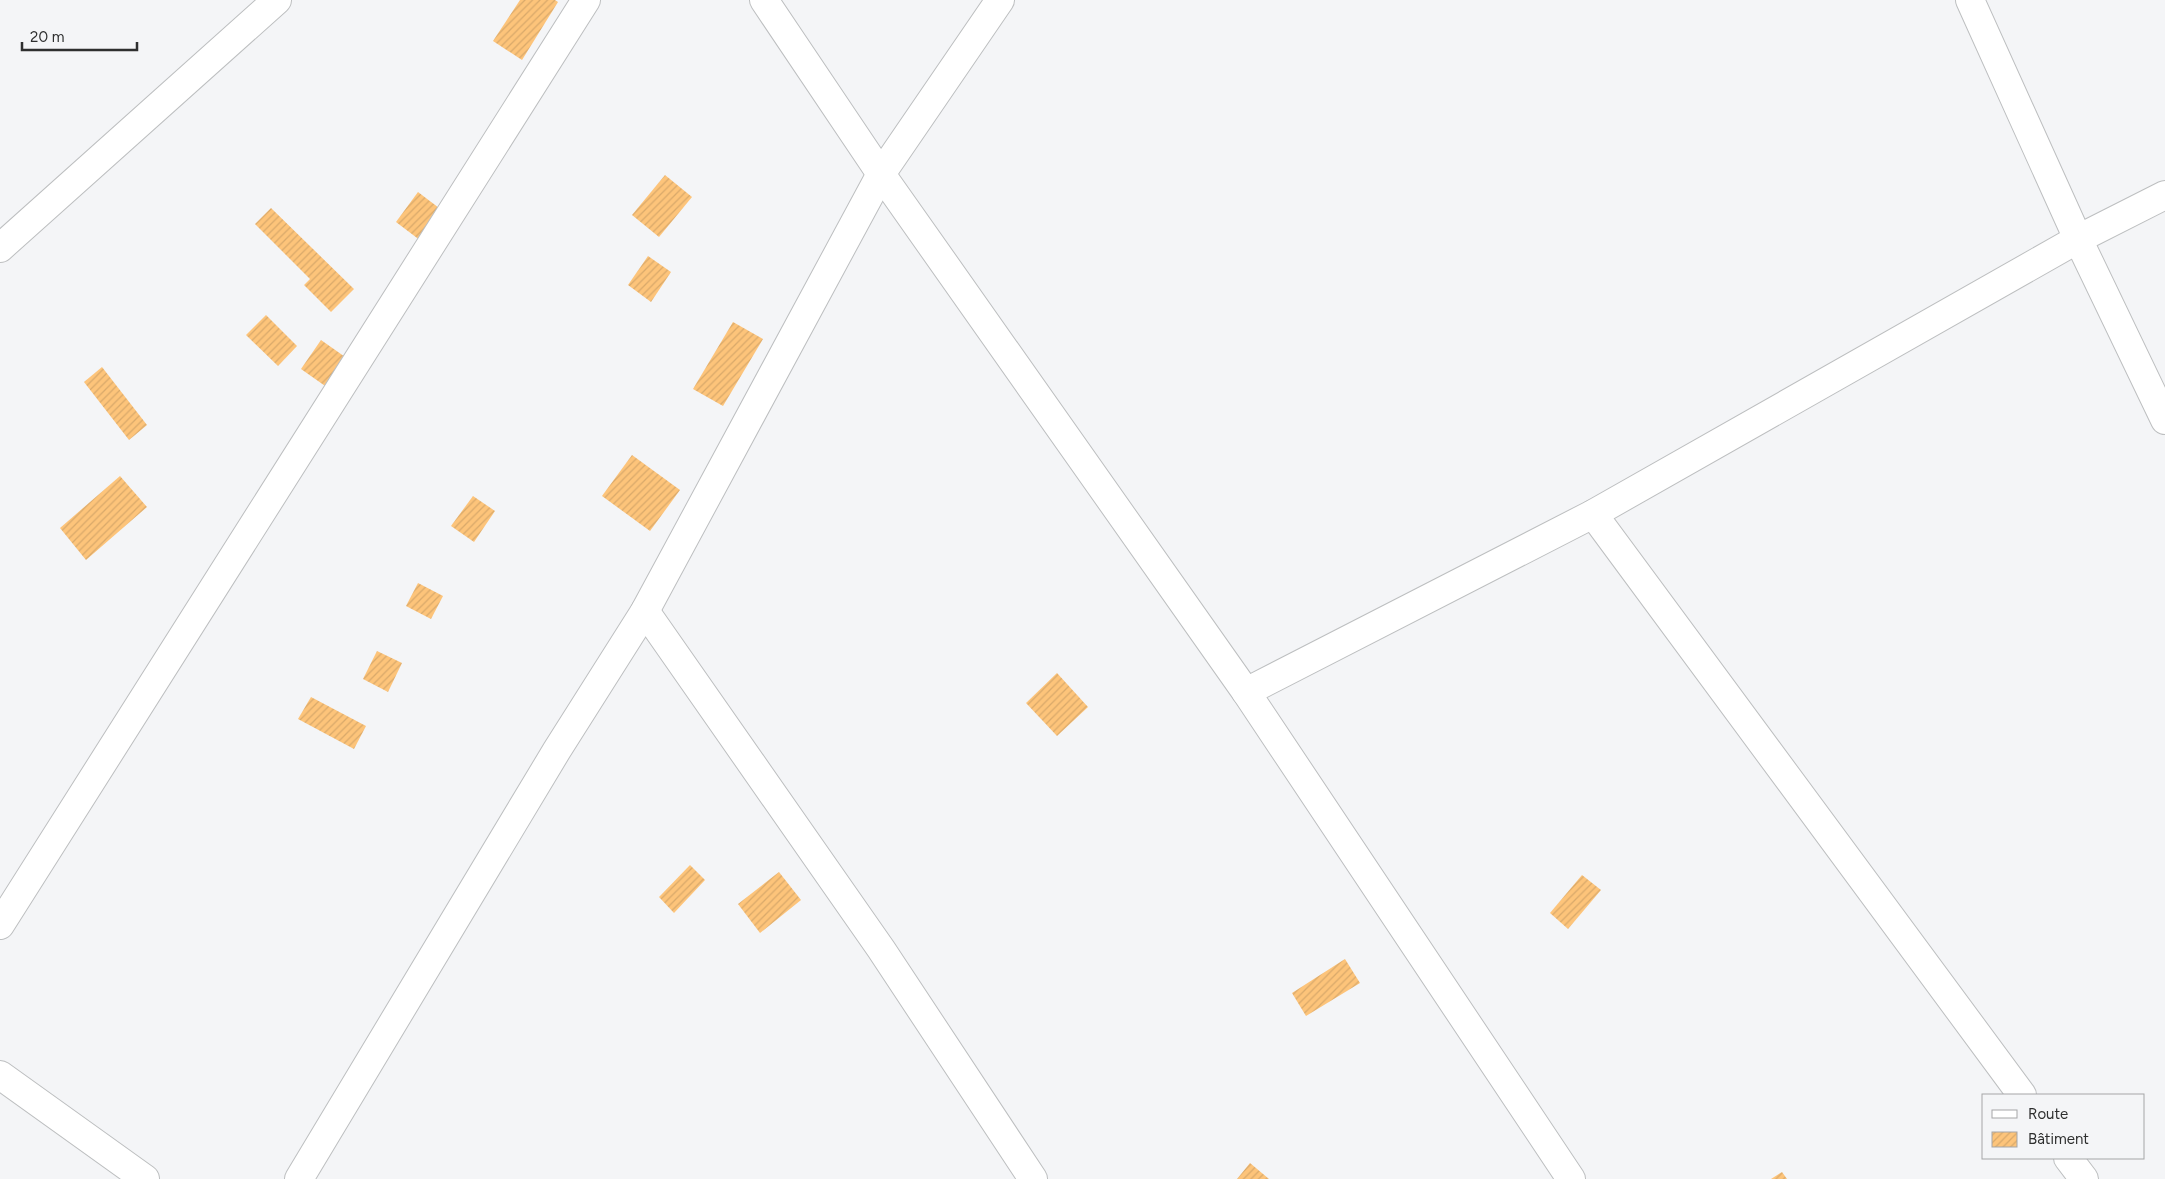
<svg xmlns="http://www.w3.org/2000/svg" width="2165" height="1179" viewBox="0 0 2165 1179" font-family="Figtree,sans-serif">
  <defs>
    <pattern id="building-hatch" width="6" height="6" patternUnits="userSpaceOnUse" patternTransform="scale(1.25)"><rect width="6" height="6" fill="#fdc47a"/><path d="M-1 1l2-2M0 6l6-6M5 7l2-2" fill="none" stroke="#d9a96a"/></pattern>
  </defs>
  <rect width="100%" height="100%" fill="#f4f5f7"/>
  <!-- building -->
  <g fill="url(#building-hatch)">
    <path d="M520 0H555L558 2 522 60 493 41Z"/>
    <path d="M665 175 692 197 659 237 632 215Z"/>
    <path d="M418 192 443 211 421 241 396 222Z"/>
    <path d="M271 208 354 289 331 312 304 285 310 279 255 224Z"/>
    <path d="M648 256 671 272 651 302 628 285Z"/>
    <path d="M266 315 297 346 278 366 246 335Z"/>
    <path d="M733 322 763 339 723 406 693 389Z"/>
    <path d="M321 340 348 359 328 388 301 369Z"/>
    <path d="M102 367 147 425 129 440 84 382Z"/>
    <path d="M632 455 680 490 650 531 602 496Z"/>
    <path d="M120 476 147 507 86 560 60 528Z"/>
    <path d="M473 496 495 511 474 542 451 526Z"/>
    <path d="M418 583 443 596 431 619 406 606Z"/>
    <path d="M377 651 402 663 388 692 363 679Z"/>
    <path d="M1057 673 1088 707 1057 736 1026 703Z"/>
    <path d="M311 697 366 726 354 749 298 719Z"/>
    <path d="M690 865 705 880 674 913 659 897Z"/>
    <path d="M779 872 801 900 760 933 738 904Z"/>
    <path d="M1582 875 1601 890 1568 929 1550 913Z"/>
    <path d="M1345 959 1360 983 1306 1016 1292 993Z"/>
    <path d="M1250 1163 1269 1179H1237Z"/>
    <path d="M1782 1172 1787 1179H1771Z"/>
  </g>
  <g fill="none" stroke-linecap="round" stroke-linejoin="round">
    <!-- minor casing -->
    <g stroke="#bdbfc0" stroke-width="30">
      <g id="minor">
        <path d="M764 0 881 174 1246 692 1571 1179"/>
        <path d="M1970 0 2078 239 2165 420"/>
        <path d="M0 248 277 0"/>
        <path d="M1593 514 2022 1095"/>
        <path d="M645 611 881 949 1033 1179"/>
        <path d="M1246 692 1593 514 2078 239 2165 195"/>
        <path d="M0 925 586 0"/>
        <path d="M0 1075 145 1179"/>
        <path d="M2068 1158 2084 1179"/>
        <path d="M299 1179 557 750 645 611 881 174 1000 0"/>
      </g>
    </g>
    <!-- minor -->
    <use href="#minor" stroke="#fff" stroke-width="28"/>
  </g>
  <!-- legend -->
  <rect x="1982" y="1094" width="162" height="65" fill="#f4f5f7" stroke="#a5a6a7"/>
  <rect x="1992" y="1110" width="25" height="8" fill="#ffffff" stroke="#a5a6a7"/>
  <text x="2028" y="1119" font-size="15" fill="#2e2f2f">Route</text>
  <rect x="1992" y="1132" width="25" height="15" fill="url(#building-hatch)" stroke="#a5a6a7"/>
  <text x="2028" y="1144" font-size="15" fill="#2e2f2f">Bâtiment</text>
  <!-- scale -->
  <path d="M22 42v8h115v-8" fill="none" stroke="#2e2f2f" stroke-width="2.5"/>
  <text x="30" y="42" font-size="15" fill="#2e2f2f" stroke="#f4f5f7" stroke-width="4" paint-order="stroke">20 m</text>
</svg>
